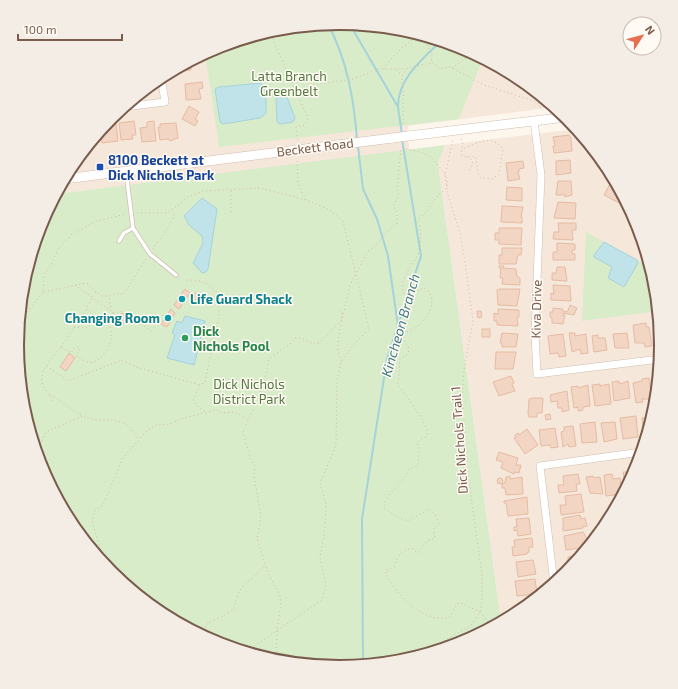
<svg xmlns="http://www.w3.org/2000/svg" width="678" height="689" viewBox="0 0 678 689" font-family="'Exo 2',sans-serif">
  <rect width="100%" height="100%" fill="#fdf6ec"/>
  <!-- residential -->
  <g fill="#f5e8da">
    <path d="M339 23 402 29 462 47 518 77 555 107 408 126 409 151 56 194 71 165 111 117 160 77 216 47 276 29Z"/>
    <path d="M577 129 607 166 637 221 655 282 661 345 655 408 636 468 607 524 567 572 518 612 501 621 438 164 445 145Z"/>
  </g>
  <!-- green -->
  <g fill="#d8ecc9">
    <path d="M339 23 402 29 462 47 483 58 459 119 219 147 205 53C246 31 294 27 339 23Z"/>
    <path d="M445 145 438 164 501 621C470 638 435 655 400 661 361 667 314 668 275 660 137 630 34 516 20 376 14 313 26 250 56 194Z"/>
    <path d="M586 232 650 267 655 282 658 311 582 321Z"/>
  </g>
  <!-- water -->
  <g fill="#bfe3e8" stroke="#a5d3da">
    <path d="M261 83C265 87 267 104 266 111 266 115 263 116 260 118L223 124 220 122 215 89 219 87Z"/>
    <path d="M280 94 287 97 295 118 293 122 280 124 277 122 276 97Z"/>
    <path d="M202 198 217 209 208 269 206 272 202 273 193 263 203 243 202 236 189 225 184 216Z"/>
    <path d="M604 242 637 260 638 263 624 287 608 278 612 267 594 257V255Z"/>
    <path d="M185 316 205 321 194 365 167 358 175 335 172 333 177 321 182 323Z"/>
  </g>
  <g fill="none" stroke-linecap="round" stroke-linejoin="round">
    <!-- stream -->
    <g stroke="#a5d3da" stroke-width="2">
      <path d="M349 23 398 107 402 135"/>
      <path d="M328 24C347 60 354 99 357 140"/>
      <path d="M398 106C398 78 423 59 441 41"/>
      <path d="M358 146 363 189 377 219 388 256 398 326"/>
      <path d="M363 664 362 519 387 359 421 256 402 139"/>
    </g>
  </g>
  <!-- building -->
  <g fill="#f3d5c3" stroke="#e6bba3">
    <path d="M196 58V62L190 63 191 70 178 71 177 68Z"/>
    <path d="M202 82 203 88 199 89 201 99 186 100 185 84Z"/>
    <path d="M189 106 199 112 195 119 198 121 195 126 182 119Z"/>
    <path d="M134 121 136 135H132L133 139 121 140 119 123Z"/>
    <path d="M154 121 156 141 142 142 140 128 147 127V122Z"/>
    <path d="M176 123 178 138 170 141 169 139 160 140 158 127H160V124Z"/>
    <path d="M111 124V126L116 124 118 141 102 143 101 130 106 125Z"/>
    <path d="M97 135 98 142 90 143Z"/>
    <path d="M569 135 571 138 572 151 554 153 553 146H555L553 137Z"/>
    <path d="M570 160 571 173 556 175V161Z"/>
    <path d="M523 161 524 168 519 169V172H518L520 179 508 181 506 163Z"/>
    <path d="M613 178 624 199 621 204 604 195Z"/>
    <path d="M558 181H571L572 195 565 197V195H556Z"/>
    <path d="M507 187 522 188V201L506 200Z"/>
    <path d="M626 201 632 213 622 207Z"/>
    <path d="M558 202 576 203 575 219 554 218Z"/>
    <path d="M502 206 523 207 521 217H522V223L501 222Z"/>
    <path d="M558 223H576V230H572L573 240 553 239 554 232H559Z"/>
    <path d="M499 228H522L521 245 499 244V240H495V233H499Z"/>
    <path d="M557 243 575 244V250H572V253L575 254V260H553V252H557Z"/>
    <path d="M502 248H522L521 255H518L516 264H499V255H502Z"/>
    <path d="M499 266H504L503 268 516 269 517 276 520 278V285L502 284 503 278H500L501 268H499Z"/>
    <path d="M557 267H565L567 281 552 280V273H556Z"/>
    <path d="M553 285 570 286 571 301 551 300V293L554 294Z"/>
    <path d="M185 289 190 293 179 309 174 305Z"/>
    <path d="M500 289H520L517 306 498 305 497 290Z"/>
    <path d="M194 293 203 295 202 301 193 299Z"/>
    <path d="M570 305 577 308 574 315 563 313V315H565L563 324 552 323V319L550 316V312H553V308L563 309V312L568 311Z"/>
    <path d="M171 309 175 313 167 327 161 324Z"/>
    <path d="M498 309 519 310V317H517L518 326 497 325V321H494V313L498 314Z"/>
    <path d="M477 311H481L482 317 478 318Z"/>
    <path d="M122 313 128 318 124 324 117 320Z"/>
    <path d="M646 323V327H649L652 346 645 347 644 343H635L633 325Z"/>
    <path d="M656 326H659L661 343 658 344Z"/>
    <rect x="482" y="329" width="8" height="8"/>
    <path d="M502 333 518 334 516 347H502V343H500Z"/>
    <path d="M569 333H575V336L586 334 588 353 581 354 580 349 572 352Z"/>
    <path d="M627 333 629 348H615L613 334Z"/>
    <path d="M563 334 566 356 559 357 558 353 550 354 548 336Z"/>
    <path d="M598 335V338H605L607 350 594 352 592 336Z"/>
    <path d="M496 352H516L513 369H495Z"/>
    <path d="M69 353 75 358 66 371 60 367Z"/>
    <path d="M511 376 514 383 512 384 515 391 499 396 493 382Z"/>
    <path d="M658 376 656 395 654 377Z"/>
    <path d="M649 378 652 399H642L643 402 636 403 633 383 642 381V379Z"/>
    <path d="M619 381 620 384 628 381 630 398 614 401 612 382Z"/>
    <path d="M600 384V386L609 384 611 404 595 406 592 385Z"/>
    <path d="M588 385 590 406 583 407V410L578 411V407L574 408 571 387 578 386V388Z"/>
    <path d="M567 391 569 410 562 412V408H558L557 401 551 402 550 395Z"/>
    <path d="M533 398H543L542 413H537V417H529L528 413 529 399Z"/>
    <path d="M550 414 551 419 546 420 545 415Z"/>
    <path d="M636 416 638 437 623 439 620 418Z"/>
    <path d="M652 417 646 435 644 436 642 418Z"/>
    <path d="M595 422 597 442 582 443 580 424Z"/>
    <path d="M615 422 617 439 604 442 601 423Z"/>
    <path d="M573 426 576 446 569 447 568 444 563 447 561 432 564 431V427Z"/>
    <path d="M555 428 558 447 551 448 550 445 541 446 539 430Z"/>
    <path d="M527 429 538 445 525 454 514 438 516 437 515 435 518 433 519 435Z"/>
    <path d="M499 452 518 458 516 465H521L519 473 514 472V474L501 468 503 462 496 460Z"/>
    <path d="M623 472H634L626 487H625Z"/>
    <path d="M578 474 580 484H576L577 491 559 493 558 485H564L563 476Z"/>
    <path d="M612 474 613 479 620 478 622 494 606 496 604 475Z"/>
    <path d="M510 476V479L522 477 523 494 506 495 505 488H502V484L505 483 506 477Z"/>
    <path d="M593 476 594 478 600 477 603 494 590 493 586 477Z"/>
    <circle cx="500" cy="481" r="3"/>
    <path d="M581 494 584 512 561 515 560 505H566L565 496Z"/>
    <path d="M527 497 528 514 508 516 506 503H504V501Z"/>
    <path d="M580 515 581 519 585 518 587 526 582 527 583 528 563 531V518Z"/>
    <path d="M529 518 531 534 518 536 517 530 514 531V527H517L516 519Z"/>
    <path d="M583 532 587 539 586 547 566 550 564 536Z"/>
    <path d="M532 538 533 547H529V552L527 553V554L513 556 512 547H515L514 540Z"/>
    <path d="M581 555 569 570H568V557Z"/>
    <path d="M533 560 536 574 518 577 516 562Z"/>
    <path d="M535 579 537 594 517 596 515 581Z"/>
    <path d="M531 602 520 610 519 604Z"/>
  </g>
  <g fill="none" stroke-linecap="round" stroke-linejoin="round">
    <!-- service casing -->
    <g stroke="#d1beb0" stroke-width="5">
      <g id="service">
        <path d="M126 172 133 228 150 254 176 275"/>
        <path d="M119 241 124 233 133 228"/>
      </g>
    </g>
    <!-- minor casing -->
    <g stroke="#d1beb0" stroke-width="8">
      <g id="minor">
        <path d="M124 107 165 102 161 76"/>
        <path d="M534 121 541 175 535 334 537 374 660 359"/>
        <path d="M554 583 540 466 641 452"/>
      </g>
    </g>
    <!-- tertiary casing -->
    <g stroke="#d1beb0" stroke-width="10">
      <g id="tertiary">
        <path d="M408 136 567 117"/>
        <path d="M64 179 393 138"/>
      </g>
    </g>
    <!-- path -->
    <g stroke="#d9b8a5" stroke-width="1" stroke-dasharray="1 3" stroke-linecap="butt">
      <path d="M269 31 308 118 305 125 296 127 298 141"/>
      <path d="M432 62 440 69 450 67 454 69 484 85 537 102 543 111"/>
      <path d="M452 68 471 55 472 52"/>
      <path d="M384 69C393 53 406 45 420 34"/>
      <path d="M396 70 402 75"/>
      <path d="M292 77H301L316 85"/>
      <path d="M298 92 319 84 353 79 379 69H404L431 63 432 55 422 35"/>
      <path d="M403 124C403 115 403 107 403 98 404 88 398 78 407 69"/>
      <path d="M461 139C465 145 460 150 462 156L476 157 478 173 481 178 492 179 499 174 503 149C492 133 475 144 463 149"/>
      <path d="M467 157 471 159 473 164 469 171"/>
      <path d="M297 161 298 184 306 200"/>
      <path d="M231 191V214"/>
      <path d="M137 213H168L188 197 203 191 260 188 306 200 330 210 343 221 369 329 356 342 341 362 337 381 336 446 320 483 326 504 325 528 320 558 326 585 322 600 247 651"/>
      <path d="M153 249 173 220 174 214 173 211"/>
      <path d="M75 285 111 311 109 296 119 293 123 295 147 258"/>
      <path d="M44 292 87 283 96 292"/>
      <path d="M340 310 342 312C342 329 334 345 341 361"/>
      <path d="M113 313 123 311 151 331 165 313"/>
      <path d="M19 321 43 293 44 275 51 265 58 249 73 233 97 221 126 214"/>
      <path d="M74 327 86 328 93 322 92 313 86 309 96 292 102 296H109"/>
      <path d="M61 347 86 310"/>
      <path d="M47 366 68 381 122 360 136 367 200 385 205 382 219 315 218 294C209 283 202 280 187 280"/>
      <path d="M200 385 193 400 197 406 206 412"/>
      <path d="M50 395C61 400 70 409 81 415 103 427 120 409 138 438"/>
      <path d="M53 401C50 396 45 390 43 385 37 372 53 357 61 347L71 353 74 348 78 347 80 348 76 356C80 358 84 361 88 362 98 365 110 348 111 339 112 333 110 326 108 320L113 313 111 311"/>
      <path d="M37 452 46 432 83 416"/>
      <path d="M101 560 103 558 92 521 95 510 103 505 123 458 145 433 157 424 167 425 184 418 217 410 222 413 235 412 247 419"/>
      <path d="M200 634 208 623 234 610C238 581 250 584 265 565"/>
      <path d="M436 650 445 640 467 628 473 623 480 612 482 603V575L468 474 462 395 464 370 473 321 465 262 460 233 448 195 445 175 453 139"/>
      <path d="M276 660 277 630 281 603 280 596 268 573 257 539 261 515 254 476 255 467 250 458 243 432 264 383 269 359 290 344 295 338H301L314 344 319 343 342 320 350 285 368 251C380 245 383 231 397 224V213L393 206 399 195 397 189 401 148C430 153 431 154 447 178V188L437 196 427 211 418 220C421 231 422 242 418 254 413 265 395 283 406 296L424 288C436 296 433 309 424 320 420 326 410 330 403 334L404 340 409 349 408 354 400 359 398 385 421 417 428 432 426 437 422 438 417 443 419 451 418 466 409 469C404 486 384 492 384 508L399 518 408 521 429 509 435 514 439 524 433 530 435 538 427 541 418 553 411 548C401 552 398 555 395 566L385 571C394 593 424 625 450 617L457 604 460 603 480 612 487 621 493 625"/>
    </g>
    <!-- service -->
    <use href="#service" stroke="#fff" stroke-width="3.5"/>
    <!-- minor -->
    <use href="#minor" stroke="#fff" stroke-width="7"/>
    <!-- tertiary -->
    <use href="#tertiary" stroke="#fff" stroke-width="9"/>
    <!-- tertiary-bridge casing -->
    <g stroke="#d1beb0" stroke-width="10" stroke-linecap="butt">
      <path id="tertiary-bridge" d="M393 138 408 136"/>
    </g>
    <!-- tertiary-bridge -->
    <use href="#tertiary-bridge" stroke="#fff" stroke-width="9"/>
  </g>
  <!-- markers -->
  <rect fill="#1a4fb4" stroke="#fffaf3" stroke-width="1.5" x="96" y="163" width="8" height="8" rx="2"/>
  <g fill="#0f9aa8" stroke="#fffaf3" stroke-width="1.5">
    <circle cx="182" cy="299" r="4"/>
    <circle cx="168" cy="318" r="4"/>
  </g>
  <circle fill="#2e9e5b" stroke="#fffaf3" stroke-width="1.5" cx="185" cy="338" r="4"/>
  <g text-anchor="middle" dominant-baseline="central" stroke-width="3" stroke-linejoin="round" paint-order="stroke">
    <!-- park labels -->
    <g font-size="13" fill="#537a41" stroke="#fffaf3">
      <text x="289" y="76">Latta Branch<tspan x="289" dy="15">Greenbelt</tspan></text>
      <text x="249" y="384">Dick Nichols<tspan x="249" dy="15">District Park</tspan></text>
    </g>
    <!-- street labels -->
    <g font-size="13" fill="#7a5c4d" stroke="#fffaf3">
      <text transform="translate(315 147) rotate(-7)">Beckett Road</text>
      <text transform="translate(536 309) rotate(-89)">Kiva Drive</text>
      <text transform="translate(459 440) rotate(-94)">Dick Nichols Trail 1</text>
    </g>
    <!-- transit labels -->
    <g font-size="13" font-weight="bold" fill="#164399" stroke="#fffaf3" text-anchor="start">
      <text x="108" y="160">8100 Beckett at<tspan x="108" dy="15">Dick Nichols Park</tspan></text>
    </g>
    <!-- culture labels -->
    <g font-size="13" font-weight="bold" fill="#0d838f" stroke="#fffaf3" text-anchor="start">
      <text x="190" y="299">Life Guard Shack</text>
      <text x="160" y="318" text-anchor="end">Changing Room</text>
    </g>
    <!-- leisure labels -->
    <g font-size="13" font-weight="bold" fill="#27864d" stroke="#fffaf3" text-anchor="start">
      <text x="193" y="331">Dick<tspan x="193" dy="15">Nichols Pool</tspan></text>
    </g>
    <!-- water labels -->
    <g font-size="14" font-style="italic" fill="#437c86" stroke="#fffaf3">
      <text transform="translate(400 325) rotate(-74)">Kincheon Branch</text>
    </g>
  </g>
  <!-- crop -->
  <path d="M0 0H678V689H0ZM24 345a315 315 0 1 1 630 0a315 315 0 1 1-630 0Z" fill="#f4ede6" fill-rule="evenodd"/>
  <path fill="none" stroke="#7a5c4d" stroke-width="2" d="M24 345a315 315 0 1 1 630 0a315 315 0 1 1-630 0Z"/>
  <!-- north arrow -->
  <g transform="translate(642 36) rotate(54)"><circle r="19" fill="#fffaf3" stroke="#cabbb1"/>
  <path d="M0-3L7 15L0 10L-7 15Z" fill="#e76f51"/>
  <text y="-6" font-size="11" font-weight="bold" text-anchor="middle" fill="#7a5c4d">N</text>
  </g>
  <!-- scale -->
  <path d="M18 34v6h104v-6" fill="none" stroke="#7a5c4d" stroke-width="2"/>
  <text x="24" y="34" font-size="12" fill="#7a5c4d" stroke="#fffaf3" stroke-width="3" paint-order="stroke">100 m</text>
</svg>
